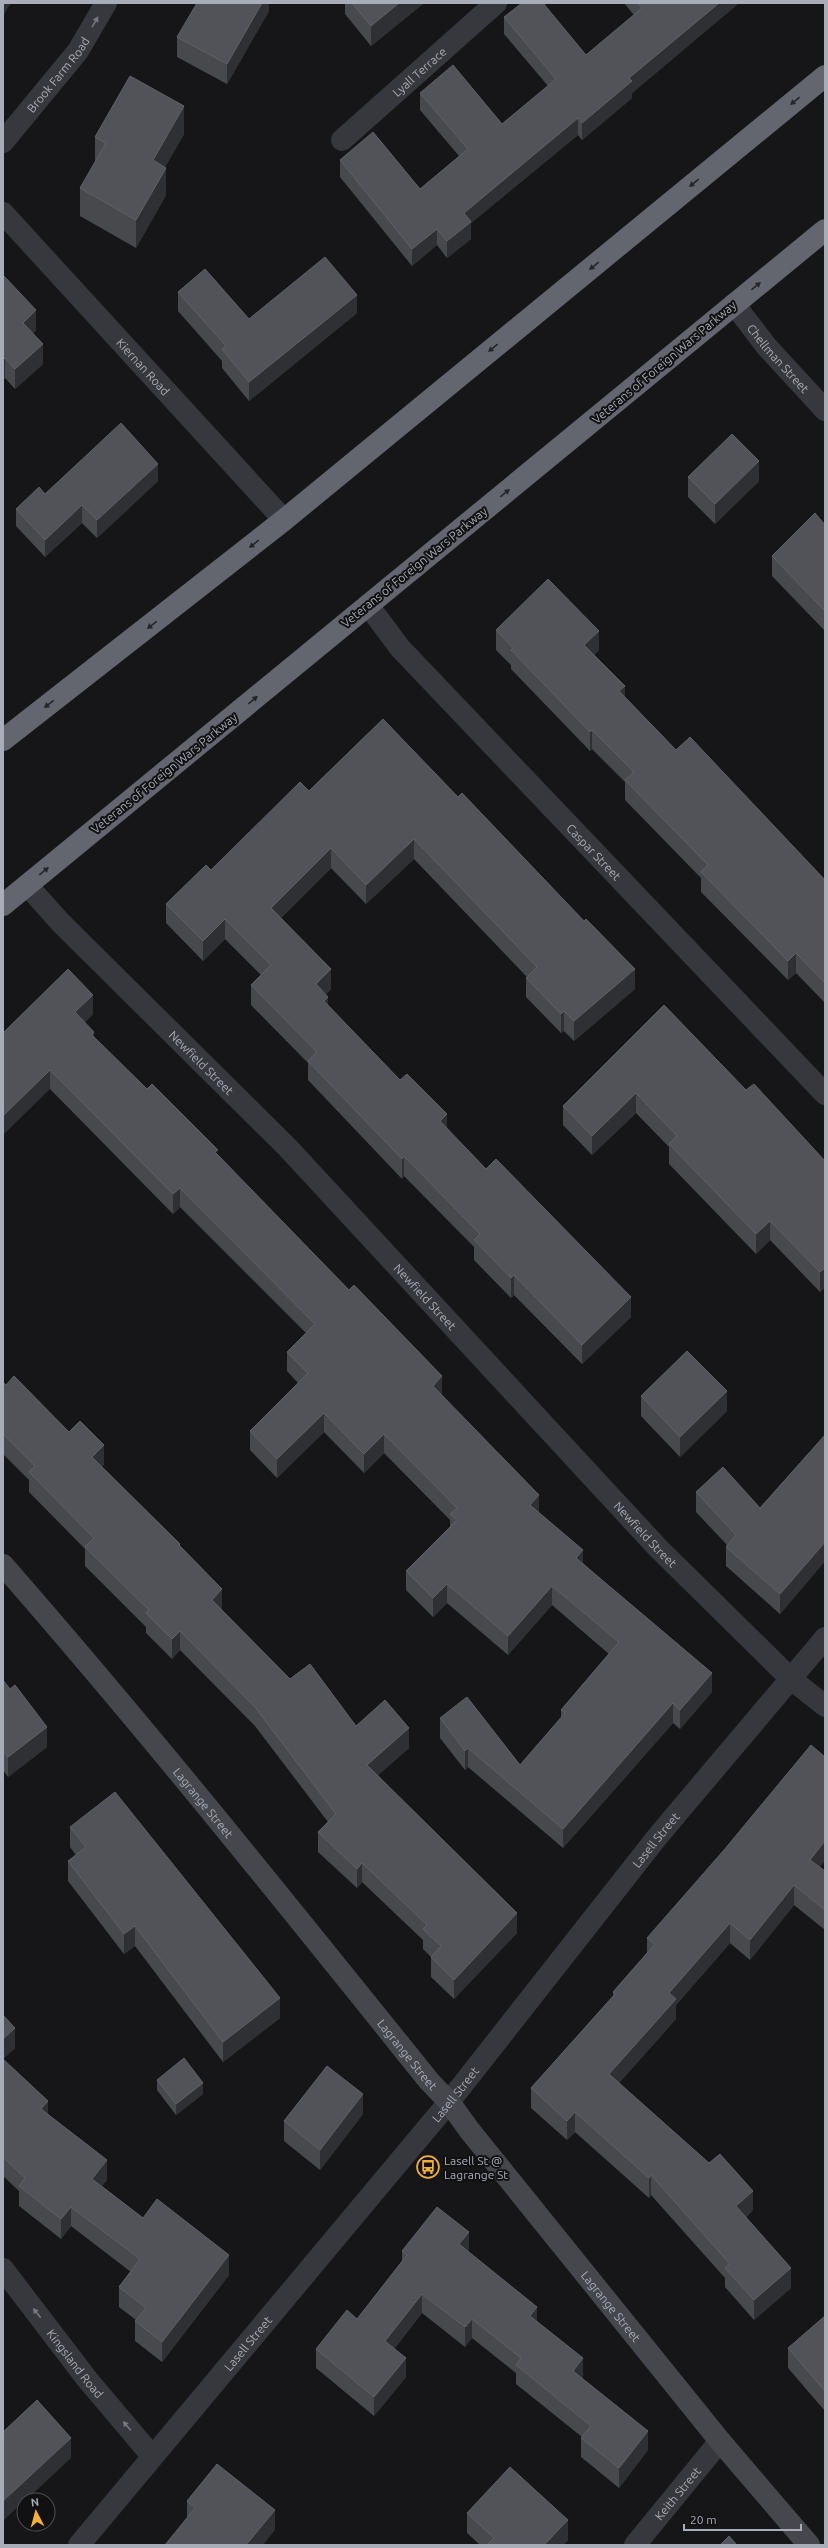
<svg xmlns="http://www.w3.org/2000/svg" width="828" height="2548" viewBox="0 0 828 2548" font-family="Ubuntu,sans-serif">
  <rect width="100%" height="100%" fill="#161618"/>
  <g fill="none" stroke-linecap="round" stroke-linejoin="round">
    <!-- street -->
    <g stroke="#37383d" stroke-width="22">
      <path id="s1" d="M342 140 496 3"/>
      <path id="s2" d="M3 142 78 51 106 3"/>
      <path id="s3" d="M3 213 284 520"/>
      <path id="s4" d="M734 304 767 347 825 410"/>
      <path id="s5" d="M368 605 400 648 825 1094"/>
      <path id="s6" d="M27 885 61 923 288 1148 658 1548 791 1679 825 1706"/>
      <path id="s7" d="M3 2269 87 2379 152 2456"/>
      <path id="s8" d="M79 2545 449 2102 658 1836 825 1638"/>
      <path id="s9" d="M635 2545 720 2441"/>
    </g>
    <!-- secondary -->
    <path stroke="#45474d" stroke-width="22" id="s10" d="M3 1565C150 1733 289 1907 429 2081L449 2102 470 2131 720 2441 809 2545"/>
    <!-- highway -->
    <g stroke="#63666e" stroke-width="22">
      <path d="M3 740 284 520 825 76"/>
      <path d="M3 905 825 230"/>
    </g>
  </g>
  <!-- wall -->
  <g fill="#47494d">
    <path d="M269 3V11L227 84 177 57V37Z"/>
    <path d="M345 3H424L371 46 345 14Z"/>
    <path d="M624 3H739L632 93V98L582 140 578 135 471 223V239L447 258 437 245 412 266 340 177V160L420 189 459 156 420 110V93L502 124 548 86 504 34V17L586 55 634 15Z"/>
    <path d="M184 134 165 167 166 195 136 248 80 216V188L95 163V137Z"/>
    <path d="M3 277 36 330 33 333 43 364 15 389 5 378 3 380Z"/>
    <path d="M178 292 249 319 357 313 249 401 222 368V361L178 311Z"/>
    <path d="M688 477 759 481 715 524 688 497Z"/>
    <path d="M158 481 97 538 82 523 45 557 16 526V509L45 494Z"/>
    <path d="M825 525V631L772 576V556Z"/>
    <path d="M496 630 599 650 594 655 625 697 676 750 825 880V1003L796 973 788 980 701 892V878L625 800V782L592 749 590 751 511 669V665L496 650Z"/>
    <path d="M383 719 635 989 574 1041 564 1031 561 1033 526 997V978L527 977 414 859 366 904 331 868 281 918 331 989 326 994 328 1006 486 1169 631 1317 582 1364 514 1295 511 1298 474 1260V1247L404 1176 402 1179 308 1080V1063L251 1005V985L261 975 225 939 203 961 166 923V904L211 870 309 791Z"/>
    <path d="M664 1005 746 1090 825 1161V1287L820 1292 770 1240 756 1254 669 1164V1147L636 1113 592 1155 563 1125V1106Z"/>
    <path d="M93 1014 85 1022 94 1038 147 1089 218 1155 442 1395 539 1513 583 1563 712 1692 680 1729 673 1723 563 1848 468 1767 465 1770 440 1738V1718L520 1765 561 1718V1710L609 1654 552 1605 508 1655 447 1603 433 1617 406 1590V1571L450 1527V1520L384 1453 364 1473 324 1432 277 1478 250 1450V1431L298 1383 287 1371V1352L306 1333 180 1207 173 1214 50 1089 3 1033Z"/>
    <path d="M3 1382 6 1385 69 1432 104 1464 102 1467 180 1547 222 1609 221 1610 290 1679 356 1726 409 1748 378 1775 517 1933 454 1999 431 1977V1957L423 1949V1940L362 1882 357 1888 318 1852V1832L328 1822 255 1726 180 1650 172 1659 146 1633V1627L85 1566V1549L29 1492V1480L3 1454Z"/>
    <path d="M641 1396 727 1411 680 1457 641 1416Z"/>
    <path d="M825 1435V1561L780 1614 726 1566V1547L727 1545 696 1512V1492L760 1508Z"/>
    <path d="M3 1680 47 1747 8 1777 3 1770Z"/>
    <path d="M70 1827 280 2018 223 2062 135 1946 124 1954 68 1881V1861L76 1855 70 1847Z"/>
    <path d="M820 1867 825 1871V1930L794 1905 750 1960 730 1943 676 2005V2019L619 2083 753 2210 746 2217 791 2288 754 2320 725 2287V2278L651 2195 649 2198 575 2132 567 2140 531 2108V2088L613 1997V1992L647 1953V1938Z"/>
    <path d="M3 2015 15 2048 3 2059 48 2114 107 2180 102 2186 143 2218 229 2275 162 2362 135 2341V2321L136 2320 119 2307V2287L131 2272 71 2226 61 2239 19 2206V2191L3 2176Z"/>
    <path d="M157 2080 203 2094 176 2115 157 2090Z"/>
    <path d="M363 2114 320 2170 284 2141V2121Z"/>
    <path d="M402 2251H469V2252L537 2322 583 2378H582L648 2450 619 2488 581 2457V2438L582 2437 516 2384V2373L472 2338 465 2347 422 2313 394 2349 406 2377 374 2416 316 2368V2349L357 2319 402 2261Z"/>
    <path d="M825 2316V2411L788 2368V2348Z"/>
    <path d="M187 2501 275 2530 187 2517Z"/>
    <path d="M467 2513 568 2540 563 2545H480L467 2533Z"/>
  </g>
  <!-- shaded-wall -->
  <g fill="#2f3033">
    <path d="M3 3H11L3 16Z"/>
    <path d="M262 3H269V11L227 84V64Z"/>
    <path d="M399 3H424L371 46V26Z"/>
    <path d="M719 3H739L632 93V98L582 140V123L629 78Z"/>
    <path d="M184 106V134L153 188V160Z"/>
    <path d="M578 118V135L471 223V239L447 258V241L464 213Z"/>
    <path d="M166 168V195L136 248V220Z"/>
    <path d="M437 229V245L412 266V249Z"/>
    <path d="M357 295V313L249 401V382Z"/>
    <path d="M36 310V330L23 343V323Z"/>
    <path d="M43 344V364L15 389V369Z"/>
    <path d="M5 358V378L3 380V360Z"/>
    <path d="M759 461V481L715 524V504Z"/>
    <path d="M158 464V481L97 538V520Z"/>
    <path d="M82 505V523L45 557V540Z"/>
    <path d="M599 631V650L584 664V645Z"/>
    <path d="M625 686V706L619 691Z"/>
    <path d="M592 730V749L590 751V732Z"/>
    <path d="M414 839V859L366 904V885Z"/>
    <path d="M331 848V868L271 928V908Z"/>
    <path d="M225 919V939L203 961V941Z"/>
    <path d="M796 953V973L788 980V961Z"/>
    <path d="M331 969V989L316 1004V984Z"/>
    <path d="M635 969V989L574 1041V1021Z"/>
    <path d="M93 995V1014L75 1032V1012Z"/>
    <path d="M328 997V1017L324 1001Z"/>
    <path d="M564 1011V1031L561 1033V1014Z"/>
    <path d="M94 1032V1051L92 1035Z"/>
    <path d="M50 1070V1089L3 1135V1116Z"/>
    <path d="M636 1093V1113L592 1155V1136Z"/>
    <path d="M447 1114V1134L440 1121Z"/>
    <path d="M404 1156V1176L402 1179V1159Z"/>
    <path d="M180 1188V1207L173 1214V1194Z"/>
    <path d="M770 1221V1240L756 1254V1234Z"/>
    <path d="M825 1268V1287L820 1292V1272Z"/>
    <path d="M514 1275V1295L511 1298V1278Z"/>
    <path d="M631 1297V1317L582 1364V1345Z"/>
    <path d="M442 1376V1395L433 1386Z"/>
    <path d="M727 1391V1411L680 1457V1437Z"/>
    <path d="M324 1413V1432L277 1478V1459Z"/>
    <path d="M384 1434V1453L364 1473V1454Z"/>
    <path d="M104 1445V1464L92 1477V1457Z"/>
    <path d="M539 1495V1515L530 1505Z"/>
    <path d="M825 1542V1561L780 1614V1594Z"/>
    <path d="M583 1550V1569L576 1558Z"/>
    <path d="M447 1584V1603L433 1617V1598Z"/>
    <path d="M552 1586V1605L508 1655V1636Z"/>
    <path d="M222 1589V1609L212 1620V1600Z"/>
    <path d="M180 1631V1650L172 1659V1639Z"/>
    <path d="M712 1673V1692L680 1729V1710Z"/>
    <path d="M673 1703V1723L563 1848V1829Z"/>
    <path d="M47 1727V1747L8 1777V1757Z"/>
    <path d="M409 1728V1748L367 1785V1765Z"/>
    <path d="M468 1748V1767L465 1770V1751Z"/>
    <path d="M825 1841V1861L810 1880V1860Z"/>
    <path d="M362 1863V1882L357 1888V1869Z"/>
    <path d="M794 1885V1905L750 1960V1940Z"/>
    <path d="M517 1913V1933L454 1999V1980Z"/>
    <path d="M730 1923V1943L676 2005V2019L609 2094V2074L669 1993Z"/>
    <path d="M135 1926V1946L124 1954V1934Z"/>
    <path d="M280 1998V2018L223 2062V2042Z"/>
    <path d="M15 2028V2048L3 2059V2039Z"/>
    <path d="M203 2083V2094L176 2115V2104Z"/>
    <path d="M363 2094V2114L320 2170V2150Z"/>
    <path d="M48 2101V2121L41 2109Z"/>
    <path d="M575 2112V2132L567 2140V2121Z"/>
    <path d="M107 2160V2180L92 2198V2179Z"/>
    <path d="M651 2175V2195L649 2198V2178Z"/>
    <path d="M753 2191V2210L736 2225V2206Z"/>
    <path d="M71 2207V2226L61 2239V2219Z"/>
    <path d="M469 2232V2251L459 2264V2244Z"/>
    <path d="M229 2255V2275L162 2362V2342Z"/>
    <path d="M791 2268V2288L754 2320V2300Z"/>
    <path d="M422 2294V2313L385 2360V2341Z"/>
    <path d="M537 2307V2327L530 2316Z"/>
    <path d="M472 2319V2338L465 2347V2327Z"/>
    <path d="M406 2358V2377L374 2416V2397Z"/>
    <path d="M583 2358V2378L573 2390V2371Z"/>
    <path d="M648 2431V2450L619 2488V2468Z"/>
    <path d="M71 2438V2458L26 2500H24V2501L3 2521V2501Z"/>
    <path d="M275 2510V2530L263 2545H246Z"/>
    <path d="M568 2520V2540L563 2545H544Z"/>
  </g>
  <!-- building -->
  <g fill="#525359" stroke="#5f6168">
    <path d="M197 3H262L227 64 177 37Z"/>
    <path d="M352 3H399L371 26Z"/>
    <path d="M522 3H543L586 55 642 8 638 3H719L629 78 632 81 582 123 578 118 464 213 471 222 447 241 437 229 412 249 340 160 373 132 420 189 468 149 420 93 453 65 502 124 556 79 504 17Z"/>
    <path d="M130 76 184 106 153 160 166 168 136 220 80 188 106 143 95 137Z"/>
    <path d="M325 257 357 295 249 382 222 349 226 346 178 292 205 269 249 319Z"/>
    <path d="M4 276 36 310 23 323 43 344 15 369 5 358 3 360V277Z"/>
    <path d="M121 423 158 464 97 520 82 505 45 540 16 509 39 487 45 494Z"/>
    <path d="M732 434 759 461 715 504 688 477Z"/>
    <path d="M815 513 825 525V611L772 556Z"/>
    <path d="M548 579 599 631 584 645 625 686 619 691 676 750 690 737 825 880V983L796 953 788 961 701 872 708 865 625 780 634 772 592 730 590 732 511 650 513 648 496 630Z"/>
    <path d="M383 719 458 797 462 793 584 921 586 919 635 969 574 1021 564 1011 561 1014 526 978 537 967 414 839 366 885 331 848 271 908 331 969 316 984 328 997 324 1001 400 1080 407 1074 447 1114 440 1121 486 1169 496 1159 631 1297 582 1345 514 1275 511 1278 474 1240 480 1234 404 1156 402 1159 308 1061 317 1052 251 985 271 965 225 919 203 941 166 904 206 865 211 870 300 782 309 791Z"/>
    <path d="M68 969 93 995 75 1012 94 1032 92 1035 147 1089 152 1084 218 1150 215 1152 349 1290 354 1285 442 1376 433 1386 539 1495 530 1505 583 1550 576 1558 712 1673 680 1710 673 1703 563 1829 468 1748 465 1751 440 1718 467 1697 520 1765 565 1713 561 1710 619 1642 552 1586 508 1636 447 1584 433 1598 406 1571 457 1520 450 1514 457 1508 384 1434 364 1454 324 1413 277 1459 250 1431 308 1373 287 1352 315 1324 180 1188 173 1194 50 1070 3 1116V1033Z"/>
    <path d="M664 1005 746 1090 754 1084 825 1161V1268L820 1272 770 1221 756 1234 669 1144 677 1136 636 1093 592 1136 563 1106Z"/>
    <path d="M687 1351 727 1391 680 1437 641 1396Z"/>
    <path d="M14 1376 69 1432 80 1421 104 1445 92 1457 180 1544 179 1545 222 1589 212 1600 290 1679 310 1664 356 1726 385 1700 409 1728 367 1765 517 1913 454 1980 431 1957 441 1946 423 1929 427 1925 362 1863 357 1869 318 1832 336 1814 255 1707 180 1631 172 1639 146 1613 149 1610 85 1547 94 1538 29 1472 35 1466 3 1434V1382L6 1385Z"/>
    <path d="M825 1435V1542L780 1594 726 1547 736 1535 696 1492 723 1467 760 1508Z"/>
    <path d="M3 1680 10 1689 15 1685 47 1727 8 1757 3 1750Z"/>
    <path d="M811 1745 825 1757V1841L810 1860 825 1871V1910L794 1885 750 1940 730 1923 669 1993 676 1999 609 2074 709 2163 720 2154 753 2191 736 2206 791 2268 754 2300 725 2268 730 2264 651 2175 649 2178 575 2112 567 2121 531 2088 615 1994 613 1992 655 1944 647 1938 724 1850Z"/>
    <path d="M115 1792 280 1998 223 2042 135 1926 124 1934 68 1861 86 1847 70 1827Z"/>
    <path d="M3 2015 15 2028 3 2039Z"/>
    <path d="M184 2058 203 2083 176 2104 157 2080Z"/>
    <path d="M3 2059 48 2101 41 2109 107 2160 92 2179 143 2218 157 2199 229 2255 162 2342 135 2321 146 2308 119 2287 140 2259 71 2207 61 2219 19 2186 25 2178 3 2157Z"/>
    <path d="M327 2066 363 2094 320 2150 284 2121Z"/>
    <path d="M437 2207 469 2232 459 2244 537 2307 530 2316 583 2358 573 2371 648 2431 619 2468 581 2438 591 2426 516 2365 521 2358 472 2319 465 2327 422 2294 385 2341 406 2358 374 2397 316 2349 347 2310 357 2319 407 2255 402 2251Z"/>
    <path d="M825 2316V2391L788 2348Z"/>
    <path d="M37 2400 71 2438 3 2501V2440L5 2437 3 2435V2432Z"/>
    <path d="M217 2464 275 2510 246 2545H165L195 2508 187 2501Z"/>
    <path d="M510 2467 568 2520 544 2545H487L494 2538 467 2513Z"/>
    <path d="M729 2536 737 2545H720Z"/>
  </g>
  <!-- one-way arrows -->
  <defs><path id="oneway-solid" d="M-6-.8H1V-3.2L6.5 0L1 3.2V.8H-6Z"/></defs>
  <g fill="#757881">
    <use href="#oneway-solid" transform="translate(95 22) rotate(-60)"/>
    <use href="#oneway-solid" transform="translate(37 2313) rotate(-128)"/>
    <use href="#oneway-solid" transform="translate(127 2426) rotate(-130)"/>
  </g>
  <g fill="#26262a">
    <use href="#oneway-solid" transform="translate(795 101) rotate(141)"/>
    <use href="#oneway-solid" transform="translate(694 183) rotate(141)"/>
    <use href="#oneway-solid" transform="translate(594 266) rotate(141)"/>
    <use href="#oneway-solid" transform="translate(756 286) rotate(-39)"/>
    <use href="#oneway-solid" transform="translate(493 348) rotate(141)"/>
    <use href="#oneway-solid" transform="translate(505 493) rotate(-39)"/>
    <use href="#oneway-solid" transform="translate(254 544) rotate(141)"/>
    <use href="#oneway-solid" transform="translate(152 625) rotate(142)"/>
    <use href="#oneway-solid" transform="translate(253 700) rotate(-40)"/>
    <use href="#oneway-solid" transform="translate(49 704) rotate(142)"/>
    <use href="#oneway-solid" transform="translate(44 871) rotate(-39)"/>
  </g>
  <!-- icons -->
  <defs>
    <g id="bus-ring" transform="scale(1.15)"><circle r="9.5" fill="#111113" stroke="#f2b134" stroke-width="1.5"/><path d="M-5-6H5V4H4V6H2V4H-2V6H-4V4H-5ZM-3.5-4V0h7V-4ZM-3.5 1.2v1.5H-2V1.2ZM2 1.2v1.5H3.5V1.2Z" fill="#f2b134"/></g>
  </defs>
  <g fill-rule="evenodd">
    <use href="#bus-ring" x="428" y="2167"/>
  </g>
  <g text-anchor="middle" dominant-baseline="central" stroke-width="4" stroke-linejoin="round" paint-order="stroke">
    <!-- street labels -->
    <g font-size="12" fill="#a8adb8" stroke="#111113">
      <text stroke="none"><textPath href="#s1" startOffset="103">Lyall Terrace</textPath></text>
      <text stroke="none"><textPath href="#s2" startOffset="87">Brook Farm Road</textPath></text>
      <text stroke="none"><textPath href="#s4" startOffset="70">Chellman Street</textPath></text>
      <text transform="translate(664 362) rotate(-40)">Veterans of Foreign Wars Parkway</text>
      <text stroke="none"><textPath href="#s3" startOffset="208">Kiernan Road</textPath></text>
      <text transform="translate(414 567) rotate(-39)">Veterans of Foreign Wars Parkway</text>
      <text transform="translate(164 773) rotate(-39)">Veterans of Foreign Wars Parkway</text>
      <text stroke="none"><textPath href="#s5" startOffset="335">Caspar Street</textPath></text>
      <text stroke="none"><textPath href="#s6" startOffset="249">Newfield Street</textPath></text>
      <text stroke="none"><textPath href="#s6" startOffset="573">Newfield Street</textPath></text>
      <text stroke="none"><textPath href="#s6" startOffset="897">Newfield Street</textPath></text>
      <text stroke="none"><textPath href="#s10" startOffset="311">Lagrange Street</textPath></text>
      <text stroke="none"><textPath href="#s8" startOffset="911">Lasell Street</textPath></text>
      <text stroke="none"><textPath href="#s10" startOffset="635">Lagrange Street</textPath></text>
      <text stroke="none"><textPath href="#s8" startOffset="587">Lasell Street</textPath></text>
      <text stroke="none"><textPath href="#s10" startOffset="959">Lagrange Street</textPath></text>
      <text stroke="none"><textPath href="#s8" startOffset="263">Lasell Street</textPath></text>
      <text stroke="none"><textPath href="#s7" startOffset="119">Kingsland Road</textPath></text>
      <text stroke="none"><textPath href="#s9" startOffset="67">Keith Street</textPath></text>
    </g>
    <!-- poi labels -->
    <g font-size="12" fill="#a8adb8" stroke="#111113" text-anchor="start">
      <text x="444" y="2160">Lasell St @<tspan x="444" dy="14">Lagrange St</tspan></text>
    </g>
  </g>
  <!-- border -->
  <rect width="828" height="2548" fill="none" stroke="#a8adb8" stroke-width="8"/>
  <!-- north arrow -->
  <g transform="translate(36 2512) rotate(354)"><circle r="19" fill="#111113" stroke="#4d4f55"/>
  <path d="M0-3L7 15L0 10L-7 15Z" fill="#f2b134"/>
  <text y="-6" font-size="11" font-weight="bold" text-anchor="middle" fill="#a8adb8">N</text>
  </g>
  <!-- scale -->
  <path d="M684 2524v6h117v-6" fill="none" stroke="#a8adb8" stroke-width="2"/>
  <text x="690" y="2524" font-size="12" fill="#a8adb8" stroke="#111113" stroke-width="3" paint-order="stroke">20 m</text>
</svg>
